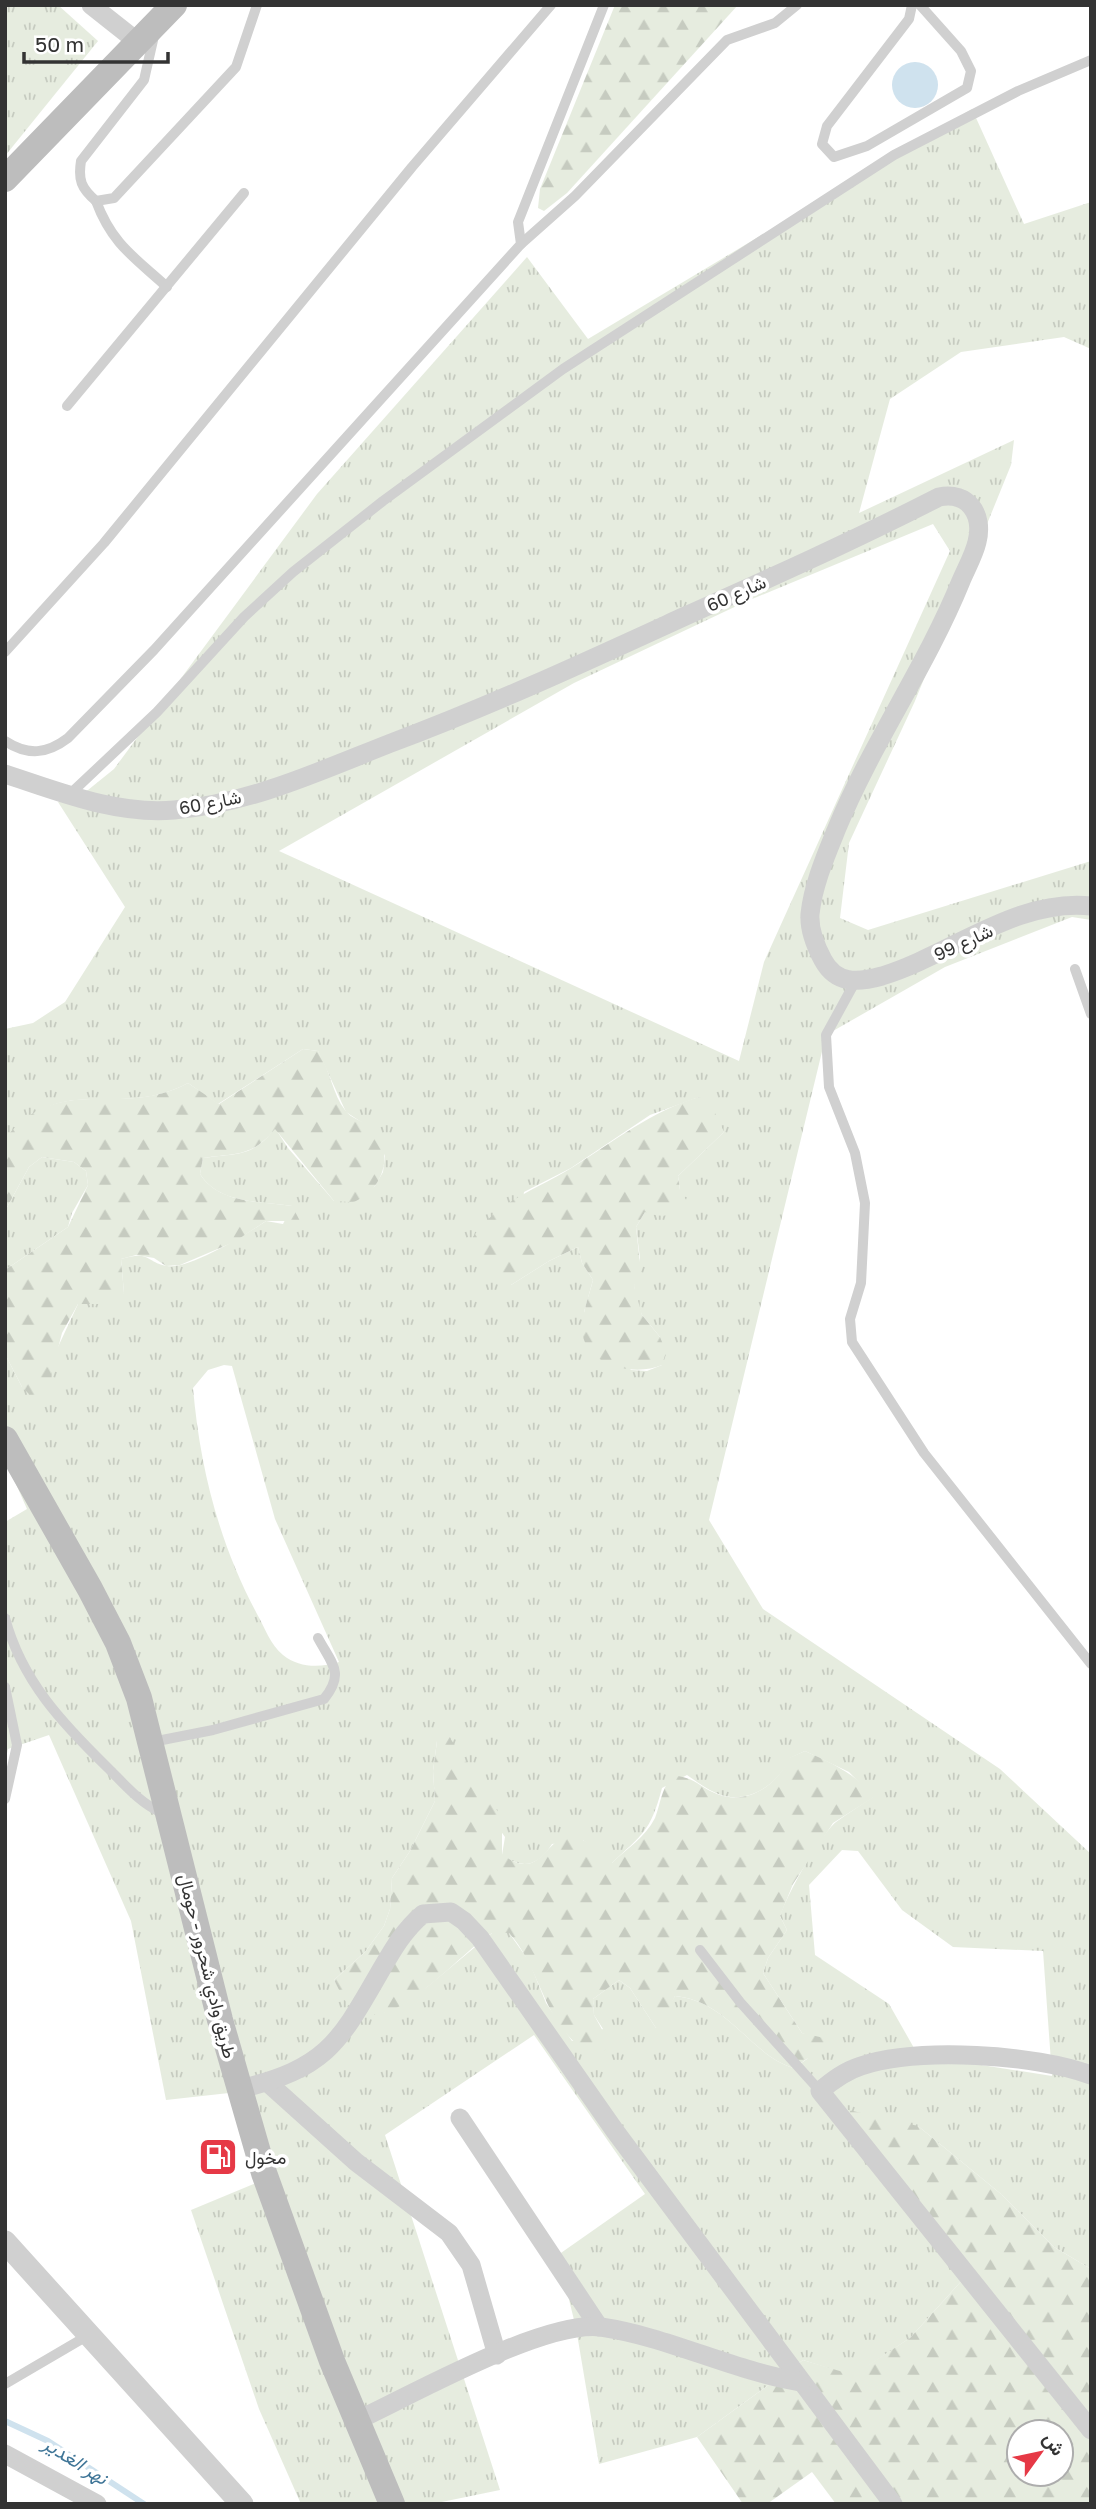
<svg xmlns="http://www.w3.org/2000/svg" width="1096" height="2509" viewBox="0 0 1096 2509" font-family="'Golos Text',Vazirmatn,sans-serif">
  <defs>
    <pattern id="grass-tufts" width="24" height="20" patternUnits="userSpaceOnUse" patternTransform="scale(1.75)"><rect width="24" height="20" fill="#e6ecdf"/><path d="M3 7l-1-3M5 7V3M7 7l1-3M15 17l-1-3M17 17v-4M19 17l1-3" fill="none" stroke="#c6cbc0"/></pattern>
    <pattern id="forest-firs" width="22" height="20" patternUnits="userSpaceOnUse" patternTransform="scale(1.75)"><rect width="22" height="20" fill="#e6ecdf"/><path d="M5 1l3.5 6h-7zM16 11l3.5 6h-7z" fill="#c6cbc0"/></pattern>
  </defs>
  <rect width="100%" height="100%" fill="#fff"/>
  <!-- grass -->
  <g fill="url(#grass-tufts)" fill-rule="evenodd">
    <path d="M5 5H58L98 41 5 156Z"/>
    <path d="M972 109 1024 224 1091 202V349L1064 337 961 352 890 399 859 513 1014 440 1011 465 915 701 849 843 840 918 868 930 1091 861V920L1072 917 945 967 826 1035 709 1520 763 1609 1000 1769 1091 1854V2269L1054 2247 1001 2194 918 2126 965 2277 910 2338 853 2376 803 2360 697 2437 599 2464 576 2328 558 2255 645 2194 534 2035 385 2135 500 2490 432 2504H301L259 2409 191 2210 256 2183 229 2093 166 2100 131 1921 49 1735 8 1749 5 1762V1522L27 1509 5 1459V1354L22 1387 57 1349 78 1304 124 1293 121 1259C151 1250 145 1262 167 1266 189 1270 247 1234 266 1221L283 1224 292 1206C259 1201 219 1204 200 1174L203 1158C236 1153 253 1158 275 1128L288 1148 334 1201H355L375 1186 383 1172 385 1156 372 1129 346 1112 318 1051 303 1049 218 1104 188 1083C117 1121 66 1069 5 1139V1029L33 1023 65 1002 125 907 58 802 88 790 114 769 317 494 527 257 588 339ZM933 524 950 551 764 962 739 1061 279 851 574 683 745 602ZM699 1097 724 1132 678 1176 680 1190 645 1212 636 1227 640 1258 634 1286 636 1300 642 1315 660 1337 662 1365 647 1371 631 1370 584 1312 593 1280 582 1263 578 1247 549 1261 511 1285 524 1192 571 1168 650 1115ZM224 1365 232 1366 275 1519 339 1662C320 1668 299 1668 283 1655 270 1644 265 1628 257 1614 219 1543 200 1468 193 1388L208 1370ZM437 1741 505 1837 502 1855C523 1870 538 1866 552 1844L583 1840 611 1864C643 1833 650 1833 662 1788L687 1775C696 1781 706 1789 716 1793 746 1807 778 1785 790 1758L805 1751 849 1772 873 1797C861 1805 848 1813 836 1822 820 1835 787 1895 780 1916L787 1930 768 1958 763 1973 802 2033 817 2039 807 2059 794 2068C751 2056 729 2001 675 1996L656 2028 630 1988 619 1980 593 1999 594 2015 603 2029 572 2041 546 2003 529 1961 509 1933H492L427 1987 383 2013 350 2007 334 1980 365 1952 384 1926 390 1909 392 1878 410 1851 435 1801 433 1771ZM842 1850 858 1851 902 1910 953 1947 1043 1951 1052 2076 918 2055 889 2004 815 1955 809 1885Z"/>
    <path d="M42 1157 74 1162 86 1171 88 1185 72 1213 68 1227 5 1270V1211L29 1167Z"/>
  </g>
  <!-- forest -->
  <g fill="url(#forest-firs)" fill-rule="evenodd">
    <path d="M615 5H738L567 193 544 211 538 208 540 189Z"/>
    <path d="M303 1049 318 1051C330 1070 333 1095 345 1110 351 1119 364 1121 372 1128 395 1151 384 1189 356 1201 350 1203 341 1201 334 1201L275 1129C252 1157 237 1153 203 1158L200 1174C219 1204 260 1201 292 1206L300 1221H266L234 1242 180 1265 166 1266 154 1258 136 1255 121 1259 124 1293 114 1304H78L62 1333 48 1387 32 1397 22 1387 5 1354V1270L68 1227 88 1185 86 1171 74 1162 42 1157 29 1167 5 1211V1139C60 1070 119 1120 188 1083L219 1104Z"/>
    <path d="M699 1097 712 1106 724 1132 678 1176 680 1190 688 1203C674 1216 664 1219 645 1212L636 1227 641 1273 634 1286 642 1315 660 1337 666 1352 662 1365C635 1377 584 1366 582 1330 582 1313 589 1296 593 1280L582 1263 578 1247 549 1261 511 1285C489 1278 474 1261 473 1237 499 1200 536 1190 573 1167 615 1141 651 1111 699 1097Z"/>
    <path d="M439 1726 450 1738 502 1818V1854C546 1888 545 1823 581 1839 592 1844 602 1857 612 1863 627 1848 645 1838 655 1818 661 1802 661 1790 672 1776 692 1775 699 1787 717 1794 747 1806 778 1785 789 1758L805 1751C832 1763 856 1774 874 1797L833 1823 793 1884 780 1916 787 1930 768 1958 763 1973 802 2033 833 2040 794 2068C751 2056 729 2001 675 1996L669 2009V2025L656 2028 630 1988 619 1980 593 1999 594 2015 610 2044 599 2056C544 2037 544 1971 509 1933H492C459 1954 406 2020 366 2015 349 2014 341 1993 334 1980L365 1952 384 1926 390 1909 392 1878 410 1851 435 1801 433 1771Z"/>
    <path d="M818 2103 918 2126 1001 2194 1054 2247 1091 2269V2504H836L812 2472 767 2504H743L697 2437 803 2360 853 2375 910 2338 965 2277ZM1019 2432H1061V2474H1019Z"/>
  </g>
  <!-- water -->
  <circle fill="#cfe2ee" cx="915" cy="85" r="23"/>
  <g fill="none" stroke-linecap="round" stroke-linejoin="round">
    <!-- stream -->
    <path stroke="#cfe2ee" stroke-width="6" d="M5 2421 48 2441 144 2504"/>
    <!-- service -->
    <g stroke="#d0d0d0" stroke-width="10">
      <path d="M912 5 909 19 827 126 822 144 834 157 867 146 967 88 971 71 961 51 920 5"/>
      <path d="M154 36 144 80 81 161C78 180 81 188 96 201L114 198 236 67 257 5"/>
      <path d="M96 201C112 244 134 257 167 287"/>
      <path d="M521 244 575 196 727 40 775 23 797 5"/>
      <path d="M67 406 244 193"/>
      <path d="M5 652 104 543 412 167 551 5"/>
      <path d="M5 741C28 756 47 754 68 738L154 650 521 244 518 222 604 5"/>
      <path d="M69 795 157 712 244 617 293 572 383 501 563 369 894 155 1018 91 1091 60"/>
      <path d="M1075 969 1091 1014"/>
      <path d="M855 982 826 1035 829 1087 855 1153 865 1203 861 1283 850 1319 852 1342 924 1453 1091 1664"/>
      <path d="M5 1618C22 1681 62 1723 108 1768 125 1785 140 1803 162 1813"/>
      <path d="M5 1687 17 1745 5 1799"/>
      <path d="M152 1742 213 1730 324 1699C345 1673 332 1664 318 1638"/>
      <path d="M700 1950 740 2002 820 2091"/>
      <path d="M5 2384 87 2336"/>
    </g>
    <!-- minor -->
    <g stroke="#d0d0d0" stroke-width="19">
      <path d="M91 5 139 43"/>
      <path d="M5 774C60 792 116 815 174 810 249 804 322 770 391 743 490 706 585 662 681 618 768 579 855 540 939 497 968 491 984 514 977 542 974 555 966 569 961 581 926 667 872 743 837 828 826 855 813 885 810 914 809 929 816 947 823 960 836 984 857 983 882 976 951 955 1016 898 1091 906"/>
      <path d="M1091 2075C1035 2054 918 2047 861 2066 845 2071 833 2080 820 2091L1091 2430"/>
      <path d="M267 2082 356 2162 449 2233 471 2265 497 2355"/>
      <path d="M240 2089C327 2068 339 2043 381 1970 393 1949 404 1930 423 1914L451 1912 464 1921 480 1938 615 2131 893 2504"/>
      <path d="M460 2118 599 2327"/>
      <path d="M356 2421C412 2395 544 2320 601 2327 669 2337 733 2371 801 2382"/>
      <path d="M5 2454 97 2504"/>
    </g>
    <!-- tertiary -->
    <path stroke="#d0d0d0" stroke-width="23" d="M5 2242 242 2504"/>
    <!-- secondary -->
    <g stroke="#bdbdbd" stroke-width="26">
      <path d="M5 179 174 5"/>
      <path d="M5 1439 90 1589 118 1643 139 1698 220 2020 264 2173 332 2361 392 2504"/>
    </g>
  </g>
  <!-- icons -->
  <defs>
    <g id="fuel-square" transform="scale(2.0125)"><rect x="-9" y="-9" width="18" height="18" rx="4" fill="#e63946" stroke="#fff"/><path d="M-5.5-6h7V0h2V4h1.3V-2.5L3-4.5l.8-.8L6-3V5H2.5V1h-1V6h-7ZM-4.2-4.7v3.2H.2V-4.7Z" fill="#fff"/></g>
  </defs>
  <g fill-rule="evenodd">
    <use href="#fuel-square" x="218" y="2157"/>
  </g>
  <g text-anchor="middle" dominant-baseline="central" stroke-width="7" stroke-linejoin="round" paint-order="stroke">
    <!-- street labels -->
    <g font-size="18" fill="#333" stroke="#fff">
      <text transform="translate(736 593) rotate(-24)">شارع 60</text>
      <text transform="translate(210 802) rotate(-11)">شارع 60</text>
      <text transform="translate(963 942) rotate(-25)">شارع 99</text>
      <text transform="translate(208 1966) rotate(76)">طريق وادي شحرور - حومال</text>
    </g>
    <!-- poi labels -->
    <g font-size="18" fill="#333" stroke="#fff" text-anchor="start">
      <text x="245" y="2157">مخول</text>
    </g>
    <!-- water labels -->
    <g font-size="19" font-style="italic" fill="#3f7597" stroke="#fff">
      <text transform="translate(76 2460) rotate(32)">نهر الغدير</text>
    </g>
  </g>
  <!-- border -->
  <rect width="1096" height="2509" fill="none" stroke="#333333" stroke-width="14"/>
  <!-- north arrow -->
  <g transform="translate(1040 2453) rotate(57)"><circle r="33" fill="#ffffff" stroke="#adadad" stroke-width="2"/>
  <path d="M0-5L12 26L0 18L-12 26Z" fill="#e63946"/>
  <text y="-10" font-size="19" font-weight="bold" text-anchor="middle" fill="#333333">ش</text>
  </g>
  <!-- scale -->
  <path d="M24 52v10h144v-10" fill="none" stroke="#333333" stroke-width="3.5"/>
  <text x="35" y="52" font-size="21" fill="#333333" stroke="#ffffff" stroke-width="5" paint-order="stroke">50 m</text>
</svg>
